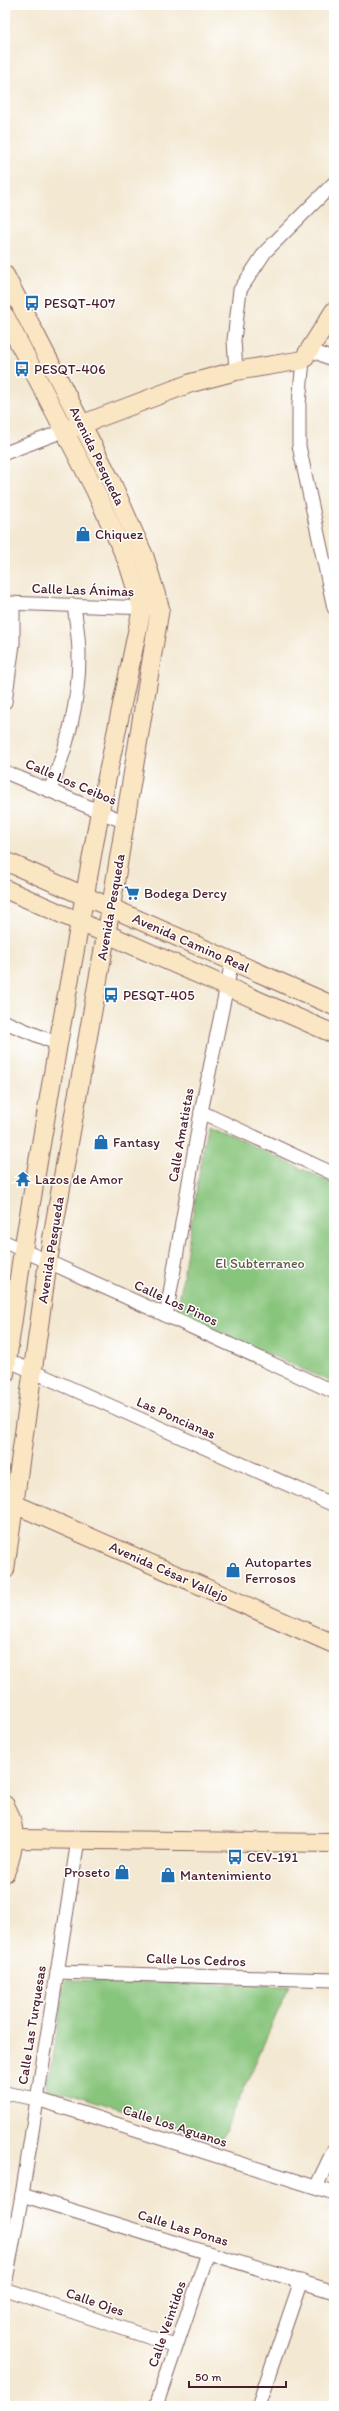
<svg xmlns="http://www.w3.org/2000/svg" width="339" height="2411" viewBox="0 0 339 2411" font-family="Itim,sans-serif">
  <rect width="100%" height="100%" fill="#fff"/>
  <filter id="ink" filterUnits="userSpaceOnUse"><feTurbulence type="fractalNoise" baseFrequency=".025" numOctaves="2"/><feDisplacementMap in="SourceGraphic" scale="8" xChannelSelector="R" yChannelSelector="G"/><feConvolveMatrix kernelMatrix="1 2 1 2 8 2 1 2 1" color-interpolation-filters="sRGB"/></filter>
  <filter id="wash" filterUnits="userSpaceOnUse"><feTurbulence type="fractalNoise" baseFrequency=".012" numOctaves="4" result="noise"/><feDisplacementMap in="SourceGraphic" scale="16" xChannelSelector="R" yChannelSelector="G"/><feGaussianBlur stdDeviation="0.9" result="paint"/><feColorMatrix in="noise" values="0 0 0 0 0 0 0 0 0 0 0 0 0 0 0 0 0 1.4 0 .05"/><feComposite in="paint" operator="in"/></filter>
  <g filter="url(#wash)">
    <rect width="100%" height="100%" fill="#f3e8d1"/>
    <!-- green -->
    <g fill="#88c57b" stroke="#697253">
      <path d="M207 1124 334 1184V1383L177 1314Z"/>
      <path d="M72 1980 289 1986 221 2141 63 2091 53 2094C46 2090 45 2087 46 2079L50 2076 63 1995 61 1990 66 1981Z"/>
    </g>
  </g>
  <g filter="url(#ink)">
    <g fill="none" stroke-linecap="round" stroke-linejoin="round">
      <!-- street casing -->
      <g stroke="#856565" stroke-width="15">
        <g id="street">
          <path d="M311 350 334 360"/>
          <path d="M303 360 299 404V446L334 608"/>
          <path d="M236 371 234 340 240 290 265 252 334 183"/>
          <path d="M5 453 66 430"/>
          <path d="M5 603 149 608"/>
          <path d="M5 702 13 644V603"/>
          <path d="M5 772 125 822"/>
          <path d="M50 790C68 744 79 704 79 654 79 638 76 621 74 605"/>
          <path d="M5 1022 58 1044"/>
          <path d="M201 1112 334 1174"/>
          <path d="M5 1242 334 1392"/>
          <path d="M166 1316 201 1112 232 961"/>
          <path d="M5 1359 334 1505"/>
          <path d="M57 1972 334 1980"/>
          <path d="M5 2093 37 2099 334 2193"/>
          <path d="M316 2187 334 2149"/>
          <path d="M22 2195 334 2292"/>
          <path d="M5 2285 22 2195 78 1840"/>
          <path d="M5 2289 175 2346"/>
          <path d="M156 2406 208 2253"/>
          <path d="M258 2406 301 2281"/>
        </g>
      </g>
      <!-- secondary casing -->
      <g stroke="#856565" stroke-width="20">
        <g id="secondary">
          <path d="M5 275 111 481 145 558 160 608 111 907 48 1261 5 1570"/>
          <path d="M5 316 95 490 128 563 142 608 100 811 58 1044 23 1250 5 1374"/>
          <path d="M72 428 191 383 236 371 303 360 334 311"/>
          <path d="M5 861 334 1006"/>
          <path d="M5 889 334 1034"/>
          <path d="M5 1500 334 1644"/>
          <path d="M5 1805C18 1827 15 1850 5 1873"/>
          <path d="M15 1839 334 1843"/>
        </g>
      </g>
      <!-- street -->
      <use href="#street" stroke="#fff" stroke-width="13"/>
      <!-- secondary -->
      <use href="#secondary" stroke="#fbe6c4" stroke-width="18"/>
    </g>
  </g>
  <!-- icons -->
  <defs>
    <g id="bus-bare" transform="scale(1.2)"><path d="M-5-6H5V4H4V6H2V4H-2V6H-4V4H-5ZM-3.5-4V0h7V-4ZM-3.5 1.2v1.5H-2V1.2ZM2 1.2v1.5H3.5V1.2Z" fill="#1f6fb2" stroke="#fff" stroke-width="2.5" paint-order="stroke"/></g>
    <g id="shop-bare" transform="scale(1.2)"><path d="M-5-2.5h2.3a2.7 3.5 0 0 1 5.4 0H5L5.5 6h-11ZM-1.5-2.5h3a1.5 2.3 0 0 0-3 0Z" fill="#1f6fb2" stroke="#fff" stroke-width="2.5" paint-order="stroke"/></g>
    <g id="supermarket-bare" transform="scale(1.2)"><path d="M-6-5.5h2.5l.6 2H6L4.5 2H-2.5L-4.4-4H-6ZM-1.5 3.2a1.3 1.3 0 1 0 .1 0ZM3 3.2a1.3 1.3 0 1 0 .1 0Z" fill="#1f6fb2" stroke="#fff" stroke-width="2.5" paint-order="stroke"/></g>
    <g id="temple-bare" transform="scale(1.2)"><path d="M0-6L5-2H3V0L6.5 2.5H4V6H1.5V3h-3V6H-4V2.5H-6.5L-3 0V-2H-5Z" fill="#1f6fb2" stroke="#fff" stroke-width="2.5" paint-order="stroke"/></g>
  </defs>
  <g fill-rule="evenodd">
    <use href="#bus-bare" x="32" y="303"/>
    <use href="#bus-bare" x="22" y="369"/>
    <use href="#shop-bare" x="83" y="534"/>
    <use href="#supermarket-bare" x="132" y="893"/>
    <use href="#bus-bare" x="111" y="995"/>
    <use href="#shop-bare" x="101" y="1142"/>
    <use href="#temple-bare" x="23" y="1179"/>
    <use href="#shop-bare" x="233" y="1570"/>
    <use href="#bus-bare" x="235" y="1857"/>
    <use href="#shop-bare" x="122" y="1872"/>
    <use href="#shop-bare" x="168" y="1875"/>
  </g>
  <g text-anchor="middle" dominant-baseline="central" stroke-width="3" stroke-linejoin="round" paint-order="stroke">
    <!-- poi labels -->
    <g font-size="14" fill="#4a1f2b" stroke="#fff" text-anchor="start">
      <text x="44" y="303">PESQT-407</text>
      <text x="34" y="369">PESQT-406</text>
      <text x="95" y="534">Chiquez</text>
      <text x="144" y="893">Bodega Dercy</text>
      <text x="123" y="995">PESQT-405</text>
      <text x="113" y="1142">Fantasy</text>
      <text x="35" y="1179">Lazos de Amor</text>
      <text x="245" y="1562">Autopartes<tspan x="245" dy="16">Ferrosos</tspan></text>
      <text x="247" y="1857">CEV-191</text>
      <text x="110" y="1872" text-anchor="end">Proseto</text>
      <text x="180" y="1875">Mantenimiento</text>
    </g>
    <!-- street labels -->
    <g font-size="14" fill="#4a1f2b" stroke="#fff">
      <text transform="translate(97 456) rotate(64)">Avenida Pesqueda</text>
      <text transform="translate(83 590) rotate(2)">Calle Las Ánimas</text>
      <text transform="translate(71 782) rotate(23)">Calle Los Ceibos</text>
      <text transform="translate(111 907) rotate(-80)">Avenida Pesqueda</text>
      <text transform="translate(191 943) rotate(24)">Avenida Camino Real</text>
      <text transform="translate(181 1135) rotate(-80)">Calle Amatistas</text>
      <text transform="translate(51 1250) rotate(-81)">Avenida Pesqueda</text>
      <text transform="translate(176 1303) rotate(25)">Calle Los Pinos</text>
      <text transform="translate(176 1418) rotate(24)">Las Poncianas</text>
      <text transform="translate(169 1572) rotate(24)">Avenida César Vallejo</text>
      <text transform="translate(196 1960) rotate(2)">Calle Los Cedros</text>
      <text transform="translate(32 2025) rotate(-81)">Calle Las Turquesas</text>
      <text transform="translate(175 2126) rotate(18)">Calle Los Aguanos</text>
      <text transform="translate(183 2228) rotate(17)">Calle Las Ponas</text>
      <text transform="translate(95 2302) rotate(19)">Calle Ojes</text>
      <text transform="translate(167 2324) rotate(-71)">Calle Veintidos</text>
    </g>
    <!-- park labels -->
    <g font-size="14" fill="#605947" stroke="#fff">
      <text x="260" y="1263">El Subterraneo</text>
    </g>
  </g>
  <!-- margin -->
  <rect width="339" height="2411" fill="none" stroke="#fff" stroke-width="20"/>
  <!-- scale -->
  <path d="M189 2381v6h97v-6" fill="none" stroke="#4a1f2b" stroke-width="2"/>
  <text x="195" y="2381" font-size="12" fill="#4a1f2b" stroke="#ffffff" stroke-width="3" paint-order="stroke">50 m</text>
</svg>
